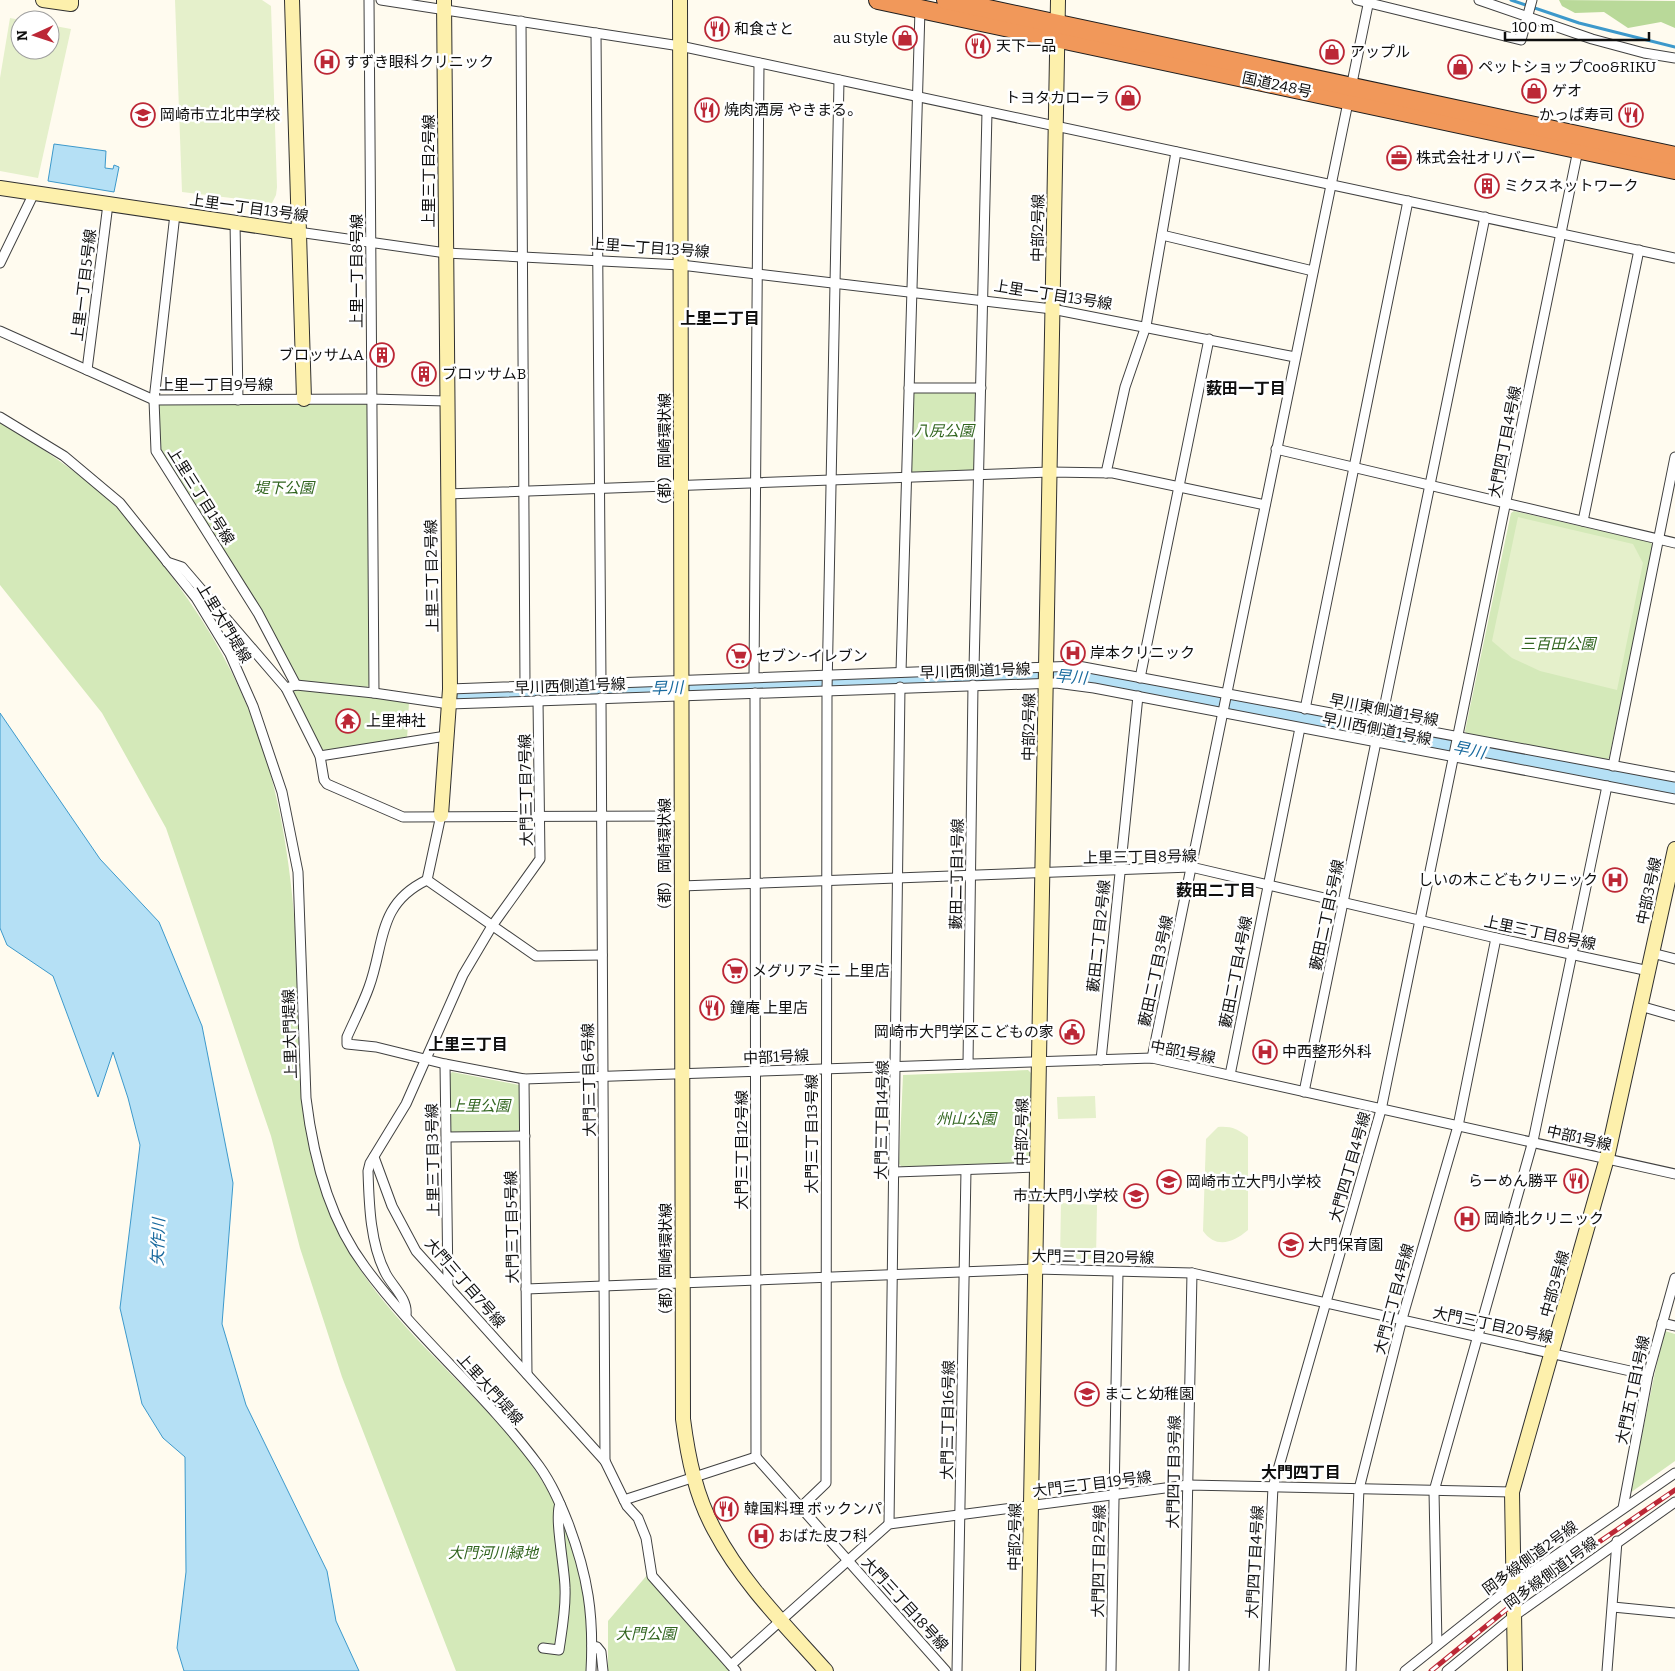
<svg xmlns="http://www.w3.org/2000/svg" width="1675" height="1671" viewBox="0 0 1675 1671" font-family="Bitter,'Noto Sans JP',serif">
  <rect width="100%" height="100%" fill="#fffbef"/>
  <!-- green -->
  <g fill="#d4e9b9">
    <path d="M917 390 974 391 977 394 975 468 973 470 912 472 911 470 913 394Z"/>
    <path d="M365 403 368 406 370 684 367 687 300 682 262 611 160 449 157 408 160 404Z"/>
    <path d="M0 421C40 448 82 473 116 507 138 530 157 556 175 581 263 700 288 808 297 954 302 1037 293 1125 327 1204 334 1219 340 1236 348 1250 393 1328 468 1383 523 1453 571 1515 593 1593 586 1671H456L342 1377 300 1248 271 1136 166 828 102 713 0 585Z"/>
    <path d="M1514 511 1650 542 1653 545 1609 758 1606 760 1467 735 1465 731 1511 513Z"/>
    <path d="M296 690 367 695 409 702 407 740 326 752 320 747 292 693Z"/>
    <path d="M1028 1070 1033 1075 1032 1160 1030 1162 902 1167 899 1164 903 1075Z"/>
    <path d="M452 1072 519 1085 520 1088 521 1131 518 1134H454L450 1131V1074Z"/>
    <path d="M1665 1331 1675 1334V1461L1630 1493 1655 1372Z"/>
    <path d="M648 1574 650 1581 730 1671H608V1621Z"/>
  </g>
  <!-- forest -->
  <path fill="#b9d999" d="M1559 0 1675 1V28L1661 22 1628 28 1604 12 1575 13 1562 6Z"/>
  <!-- pitch -->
  <g fill="#e5f0cb">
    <path d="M175 0H262L271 6 277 187 276 195 272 203 182 192Z"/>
    <path d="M10 18 21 20 20 50H50V25L71 29 38 178 0 171V78Z"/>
    <path d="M1518 517 1633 544 1643 563 1617 690 1540 671 1512 658 1492 641Z"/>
    <path d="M1095 1096 1096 1118 1058 1119 1057 1097Z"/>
    <path d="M1218 1127C1231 1126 1238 1129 1248 1137V1230C1233 1243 1216 1249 1203 1231L1206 1139Z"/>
    <path d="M1061 1203 1097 1205 1096 1259H1060Z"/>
  </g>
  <!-- water -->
  <g fill="#b5e0f5" stroke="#3d99cb">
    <path d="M54 144 106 151 105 168 113 169 114 165 119 167 114 192 48 181Z"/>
    <path d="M0 713 100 859 159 922 202 1026 233 1183 222 1324 246 1405 327 1571 336 1621 359 1671H184L177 1648 186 1572 185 1457 163 1438 142 1404 120 1308 140 1145 128 1098 113 1052 98 1097 53 976 7 945 0 928Z"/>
  </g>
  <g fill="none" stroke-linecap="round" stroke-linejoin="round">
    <!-- stream -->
    <path stroke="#3d99cb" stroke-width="3" d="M1511 0 1579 23 1675 47"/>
    <!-- river -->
    <path stroke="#b5e0f5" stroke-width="18" d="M457 696 1058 674 1089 677 1675 790"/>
    <!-- street casing -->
    <g stroke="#414141" stroke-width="11">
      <g id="street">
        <path d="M369 0 374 693"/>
        <path d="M381 0 680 46 1675 258"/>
        <path d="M1357 0 1521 40 1532 0"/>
        <path d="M1479 0 1592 39 1644 53 1675 58"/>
        <path d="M521 21 525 685"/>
        <path d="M596 33 601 683"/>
        <path d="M175 214 154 400 156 451 258 613 296 685"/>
        <path d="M235 222 238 400"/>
        <path d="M298 232 446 253 681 265 1052 309 1295 357"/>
        <path d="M1162 235 1313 271"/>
        <path d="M0 263 34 193"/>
        <path d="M0 331 154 400 371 399 446 401"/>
        <path d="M87 370 108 204"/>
        <path d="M909 388H981"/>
        <path d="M0 417 64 456 120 503 196 598 230 654 253 706 282 792 298 872 306 1098C313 1156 329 1219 365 1267 417 1338 487 1395 539 1466 552 1484 560 1503 568 1523 588 1576 594 1615 591 1671"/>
        <path d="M1276 449 1675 543"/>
        <path d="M1106 473 1125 387 1146 326 1176 152"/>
        <path d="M447 494 1050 472 1113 473 1265 505"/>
        <path d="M1583 521 1639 250"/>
        <path d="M167 562 182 567 286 688 320 756 324 780 327 784 403 817 681 816"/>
        <path d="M974 669 987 112"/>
        <path d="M901 672 920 9"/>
        <path d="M754 677 759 63"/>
        <path d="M1140 678 1209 339"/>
        <path d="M286 688 296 685 374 693 449 704 1056 683 1094 688 1675 799"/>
        <path d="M450 689 1078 666 1675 777"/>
        <path d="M755 693 756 1457"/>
        <path d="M601 698 605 1461"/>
        <path d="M1305 709 1408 201"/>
        <path d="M1381 723 1485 217"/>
        <path d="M320 756 446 736"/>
        <path d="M1613 766 1675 457"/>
        <path d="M427 880C377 904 385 943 369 987 363 1004 354 1021 347 1037V1044L376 1047 445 1064 524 1079 1152 1058 1675 1174"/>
        <path d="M427 880 536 956 602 955"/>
        <path d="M427 880 441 815"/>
        <path d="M681 886 1191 867 1496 938 1649 971"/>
        <path d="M1652 953 1675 959"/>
        <path d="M1640 1006 1675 1016"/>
        <path d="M1152 1058 1369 0"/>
        <path d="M1101 1060 1138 696"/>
        <path d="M445 1064 448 1285"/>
        <path d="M968 1064 973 685"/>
        <path d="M1230 1075 1300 728"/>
        <path d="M524 1079 527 1374"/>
        <path d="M1304 1092 1376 742"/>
        <path d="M447 1137 525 1136"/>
        <path d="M374 1157 392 1206 416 1251 605 1461 627 1506 638 1518 646 1538 652 1576 736 1671"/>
        <path d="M895 1172 1037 1167"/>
        <path d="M526 1289 1036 1269 1192 1273 1648 1375"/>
        <path d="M406 1315C408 1299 393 1287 386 1274 370 1244 369 1203 368 1171L370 1163 406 1104 463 975 492 926 540 859 538 700"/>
        <path d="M1662 1323 1675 1326"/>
        <path d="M756 1457 946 1671"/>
        <path d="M624 1500 756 1457"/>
        <path d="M801 1507 826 1483 827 690 839 80"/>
        <path d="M1623 1508 1648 1375 1675 1278"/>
        <path d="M889 1524 900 687"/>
        <path d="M1613 1607 1675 1613"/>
        <path d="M1437 1645 1434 1491 1533 1141 1607 786"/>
        <path d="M592 1646 597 1647 601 1652 603 1671"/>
        <path d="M543 1648 559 1650C562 1630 566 1609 565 1588 565 1569 554 1517 560 1504"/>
        <path d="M731 1665 889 1524 1188 1485 1512 1492"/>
        <path d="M957 1671 966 1170"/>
        <path d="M1111 1671 1118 1272"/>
        <path d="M1184 1671 1192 1273"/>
        <path d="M1264 1671 1273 1487 1381 1110 1578 150"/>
        <path d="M1351 1671 1359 1489 1402 1319 1458 1126 1496 938"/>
        <path d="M1405 1671 1513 1585 1675 1473"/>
        <path d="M1447 1671 1514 1616 1675 1502"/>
        <path d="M1607 1671 1617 1541"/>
      </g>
    </g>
    <!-- secondary casing -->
    <g stroke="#303030" stroke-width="16">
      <g id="secondary">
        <path d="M43 0 71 4V0"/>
        <path d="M292 0 304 399"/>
        <path d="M680 0 683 1419C688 1458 696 1497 715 1531 743 1584 787 1627 826 1671"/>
        <path d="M0 188 298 232"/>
        <path d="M441 815 450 689 444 0"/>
        <path d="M1028 1671 1058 0"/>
        <path d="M1515 1671 1512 1492 1607 1158 1675 849"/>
      </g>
    </g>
    <!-- highway casing -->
    <g stroke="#1f1f1f" stroke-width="20">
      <g id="highway">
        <path d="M878 0 1675 170"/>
        <path d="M946 0 1675 156"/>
      </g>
    </g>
    <!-- street -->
    <use href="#street" stroke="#fff" stroke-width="9"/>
    <!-- secondary -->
    <use href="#secondary" stroke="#fdf0ac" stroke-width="14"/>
    <!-- highway -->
    <use href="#highway" stroke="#f1985a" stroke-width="18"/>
    <!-- rail casing -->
    <g stroke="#bc2836" stroke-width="5">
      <path id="rail" d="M1431 1671 1539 1583 1675 1490"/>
    </g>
    <!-- rail -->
    <use href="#rail" stroke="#fff" stroke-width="3" stroke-dasharray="9" stroke-linecap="butt"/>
  </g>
  <!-- icons -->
  <defs>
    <g id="restaurant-ring" transform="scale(1.25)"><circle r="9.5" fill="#fff" stroke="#bc2836" stroke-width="1.5"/><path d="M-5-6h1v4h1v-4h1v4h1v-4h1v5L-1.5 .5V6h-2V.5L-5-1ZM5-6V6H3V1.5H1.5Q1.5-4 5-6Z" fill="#bc2836"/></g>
    <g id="shop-ring" transform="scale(1.25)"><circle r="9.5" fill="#fff" stroke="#bc2836" stroke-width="1.5"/><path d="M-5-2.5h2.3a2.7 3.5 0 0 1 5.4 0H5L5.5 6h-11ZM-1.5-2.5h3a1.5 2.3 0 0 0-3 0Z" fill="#bc2836"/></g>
    <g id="hospital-ring" transform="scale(1.25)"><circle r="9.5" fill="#fff" stroke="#bc2836" stroke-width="1.5"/><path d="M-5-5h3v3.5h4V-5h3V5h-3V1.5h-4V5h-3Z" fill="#bc2836"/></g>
    <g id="school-ring" transform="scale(1.25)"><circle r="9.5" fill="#fff" stroke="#bc2836" stroke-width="1.5"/><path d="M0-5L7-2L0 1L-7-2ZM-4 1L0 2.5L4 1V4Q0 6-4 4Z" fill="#bc2836"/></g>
    <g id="office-ring" transform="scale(1.25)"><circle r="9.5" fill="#fff" stroke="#bc2836" stroke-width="1.5"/><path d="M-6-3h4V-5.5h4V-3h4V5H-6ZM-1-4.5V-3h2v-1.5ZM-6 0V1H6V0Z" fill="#bc2836"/></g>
    <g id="building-ring" transform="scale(1.25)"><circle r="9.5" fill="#fff" stroke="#bc2836" stroke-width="1.5"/><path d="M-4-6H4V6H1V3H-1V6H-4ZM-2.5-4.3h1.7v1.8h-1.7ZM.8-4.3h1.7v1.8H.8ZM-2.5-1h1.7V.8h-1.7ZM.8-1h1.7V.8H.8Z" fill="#bc2836"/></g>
    <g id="supermarket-ring" transform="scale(1.25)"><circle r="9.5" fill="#fff" stroke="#bc2836" stroke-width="1.5"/><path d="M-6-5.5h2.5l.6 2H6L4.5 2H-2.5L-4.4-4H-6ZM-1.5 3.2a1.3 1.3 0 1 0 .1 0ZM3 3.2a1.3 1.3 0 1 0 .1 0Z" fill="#bc2836"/></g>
    <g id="temple-ring" transform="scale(1.25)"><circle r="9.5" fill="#fff" stroke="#bc2836" stroke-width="1.5"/><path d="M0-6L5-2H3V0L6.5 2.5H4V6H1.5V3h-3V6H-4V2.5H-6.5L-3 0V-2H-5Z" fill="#bc2836"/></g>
    <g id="civic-ring" transform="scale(1.25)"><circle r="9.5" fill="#fff" stroke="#bc2836" stroke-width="1.5"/><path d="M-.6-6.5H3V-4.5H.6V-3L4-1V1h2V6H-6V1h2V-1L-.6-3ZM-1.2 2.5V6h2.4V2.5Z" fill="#bc2836"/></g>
  </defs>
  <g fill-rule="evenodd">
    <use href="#restaurant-ring" x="717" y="29"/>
    <use href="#shop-ring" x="905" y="38"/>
    <use href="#restaurant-ring" x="978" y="46"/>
    <use href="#shop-ring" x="1332" y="52"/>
    <use href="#hospital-ring" x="327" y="62"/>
    <use href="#shop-ring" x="1460" y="67"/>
    <use href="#shop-ring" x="1534" y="91"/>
    <use href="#shop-ring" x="1128" y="98"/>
    <use href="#restaurant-ring" x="707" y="110"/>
    <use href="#school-ring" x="143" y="115"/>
    <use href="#restaurant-ring" x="1631" y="115"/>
    <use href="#office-ring" x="1399" y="158"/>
    <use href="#building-ring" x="1487" y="186"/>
    <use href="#building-ring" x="382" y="355"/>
    <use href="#building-ring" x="424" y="374"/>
    <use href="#hospital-ring" x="1073" y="653"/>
    <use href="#supermarket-ring" x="739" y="656"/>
    <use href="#temple-ring" x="348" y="721"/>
    <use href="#hospital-ring" x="1615" y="880"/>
    <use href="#supermarket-ring" x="735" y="971"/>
    <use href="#restaurant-ring" x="712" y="1008"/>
    <use href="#civic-ring" x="1072" y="1032"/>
    <use href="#hospital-ring" x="1265" y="1052"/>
    <use href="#restaurant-ring" x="1576" y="1181"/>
    <use href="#school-ring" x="1169" y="1182"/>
    <use href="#school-ring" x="1136" y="1196"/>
    <use href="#hospital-ring" x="1467" y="1219"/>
    <use href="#school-ring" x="1291" y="1245"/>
    <use href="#school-ring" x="1087" y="1394"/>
    <use href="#restaurant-ring" x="726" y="1509"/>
    <use href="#hospital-ring" x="761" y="1536"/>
  </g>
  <g text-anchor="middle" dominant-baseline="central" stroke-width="5" stroke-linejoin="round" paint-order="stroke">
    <!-- poi labels -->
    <g font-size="15" fill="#0e0e0e" stroke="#fff" text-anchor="start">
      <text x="734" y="29">和食さと</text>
      <text x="888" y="38" text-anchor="end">au Style</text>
      <text x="996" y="46">天下一品</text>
      <text x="1350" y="52">アップル</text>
      <text x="344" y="62">すずき眼科クリニック</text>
      <text x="1478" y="67">ペットショップCoo&amp;RIKU</text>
      <text x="1552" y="91">ゲオ</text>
      <text x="1110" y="98" text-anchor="end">トヨタカローラ</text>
      <text x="724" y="110">焼肉酒房 やきまる。</text>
      <text x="160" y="115">岡崎市立北中学校</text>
      <text x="1614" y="115" text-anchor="end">かっぱ寿司</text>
      <text x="1416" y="158">株式会社オリバー</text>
      <text x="1504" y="186">ミクスネットワーク</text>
      <text x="364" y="355" text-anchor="end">ブロッサムA</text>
      <text x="442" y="374">ブロッサムB</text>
      <text x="1090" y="653">岸本クリニック</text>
      <text x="756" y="656">セブン-イレブン</text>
      <text x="366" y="721">上里神社</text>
      <text x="1598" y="880" text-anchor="end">しいの木こどもクリニック</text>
      <text x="752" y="971">メグリアミニ 上里店</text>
      <text x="730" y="1008">鐘庵 上里店</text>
      <text x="1054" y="1032" text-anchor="end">岡崎市大門学区こどもの家</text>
      <text x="1282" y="1052">中西整形外科</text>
      <text x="1558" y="1181" text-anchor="end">らーめん勝平</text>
      <text x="1186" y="1182">岡崎市立大門小学校</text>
      <text x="1118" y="1196" text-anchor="end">市立大門小学校</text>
      <text x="1484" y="1219">岡崎北クリニック</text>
      <text x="1308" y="1245">大門保育園</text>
      <text x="1104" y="1394">まこと幼稚園</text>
      <text x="744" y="1509">韓国料理 ボックンパ</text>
      <text x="778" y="1536">おばた皮フ科</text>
    </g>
    <!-- street labels -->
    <g font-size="15" fill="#0e0e0e" stroke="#fff">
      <text transform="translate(1277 85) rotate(12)">国道248号</text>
      <text transform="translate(429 171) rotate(-90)">上里三丁目2号線</text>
      <text transform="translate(249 208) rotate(8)">上里一丁目13号線</text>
      <text transform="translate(1038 228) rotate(-89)">中部2号線</text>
      <text transform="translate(650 248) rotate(4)">上里一丁目13号線</text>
      <text transform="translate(357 271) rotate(-90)">上里一丁目8号線</text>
      <text transform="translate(84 285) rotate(-83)">上里一丁目5号線</text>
      <text transform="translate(1053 295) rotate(9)">上里一丁目13号線</text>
      <text x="216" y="385">上里一丁目9号線</text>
      <text transform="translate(1505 442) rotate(-79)">大門四丁目4号線</text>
      <text transform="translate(665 453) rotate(-90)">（都）岡崎環状線</text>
      <text transform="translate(201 496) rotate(58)">上里三丁目1号線</text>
      <text transform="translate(432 576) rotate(-91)">上里三丁目2号線</text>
      <text transform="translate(224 623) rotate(59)">上里大門堤線</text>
      <text transform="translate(975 671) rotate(-2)">早川西側道1号線</text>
      <text transform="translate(570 686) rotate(-2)">早川西側道1号線</text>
      <text transform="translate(1384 710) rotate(11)">早川東側道1号線</text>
      <text transform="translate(1029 727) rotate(-89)">中部2号線</text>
      <text transform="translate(1377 729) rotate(11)">早川西側道1号線</text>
      <text transform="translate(526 790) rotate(-91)">大門三丁目7号線</text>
      <text transform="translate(1140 857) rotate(-1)">上里三丁目8号線</text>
      <text transform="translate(665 858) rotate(-90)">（都）岡崎環状線</text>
      <text transform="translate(957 874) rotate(-89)">藪田二丁目1号線</text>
      <text transform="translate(1649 891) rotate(-78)">中部3号線</text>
      <text transform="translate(1327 915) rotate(-78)">藪田二丁目5号線</text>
      <text transform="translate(1540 933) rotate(12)">上里三丁目8号線</text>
      <text transform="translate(1099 936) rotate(-84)">藪田二丁目2号線</text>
      <text transform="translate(1156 971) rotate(-78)">藪田二丁目3号線</text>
      <text transform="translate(1236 972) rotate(-79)">藪田二丁目4号線</text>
      <text transform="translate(290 1034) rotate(-92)">上里大門堤線</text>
      <text transform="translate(1183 1052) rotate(11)">中部1号線</text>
      <text transform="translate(776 1057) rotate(-2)">中部1号線</text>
      <text transform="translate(589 1080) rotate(-91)">大門三丁目6号線</text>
      <text transform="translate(882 1120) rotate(-89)">大門三丁目14号線</text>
      <text transform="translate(1022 1132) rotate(-89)">中部2号線</text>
      <text transform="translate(812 1134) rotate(-90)">大門三丁目13号線</text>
      <text transform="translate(1579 1138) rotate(13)">中部1号線</text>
      <text transform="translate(742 1150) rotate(-90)">大門三丁目12号線</text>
      <text transform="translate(433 1160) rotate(-91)">上里三丁目3号線</text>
      <text transform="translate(1350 1167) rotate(-74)">大門四丁目4号線</text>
      <text transform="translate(512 1227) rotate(-91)">大門三丁目5号線</text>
      <text transform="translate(1093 1257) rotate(1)">大門三丁目20号線</text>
      <text transform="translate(666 1263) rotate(-90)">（都）岡崎環状線</text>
      <text transform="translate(465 1283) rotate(49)">大門三丁目7号線</text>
      <text transform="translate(1555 1284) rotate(-74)">中部3号線</text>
      <text transform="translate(1394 1299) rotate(-75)">大門二丁目4号線</text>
      <text transform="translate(1493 1325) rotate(12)">大門三丁目20号線</text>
      <text transform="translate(490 1389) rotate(48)">上里大門堤線</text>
      <text transform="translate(1633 1390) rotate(-78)">大門五丁目1号線</text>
      <text transform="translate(948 1420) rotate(-89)">大門三丁目16号線</text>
      <text transform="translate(1174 1472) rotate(-89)">大門四丁目3号線</text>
      <text transform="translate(1092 1484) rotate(-7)">大門三丁目19号線</text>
      <text transform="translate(1015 1537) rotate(-89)">中部2号線</text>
      <text transform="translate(1530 1558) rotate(-36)">岡多線側道2号線</text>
      <text transform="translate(1099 1561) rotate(-89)">大門四丁目2号線</text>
      <text transform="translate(1255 1562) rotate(-87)">大門四丁目4号線</text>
      <text transform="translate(1551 1573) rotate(-36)">岡多線側道1号線</text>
      <text transform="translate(905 1604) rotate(48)">大門三丁目18号線</text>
    </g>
    <!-- park labels -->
    <g font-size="15" font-style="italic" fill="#31651f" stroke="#fff">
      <text x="944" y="431">八尻公園</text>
      <text x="284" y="488">堤下公園</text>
      <text x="1558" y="644">三百田公園</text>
      <text x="480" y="1106">上里公園</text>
      <text x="966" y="1119">州山公園</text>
      <text x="493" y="1553">大門河川緑地</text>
      <text x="646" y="1634">大門公園</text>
    </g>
    <!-- neighbourhood labels -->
    <g font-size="16" font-weight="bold" fill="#0e0e0e" stroke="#fff">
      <text x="720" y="318">上里二丁目</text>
      <text x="1246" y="388">薮田一丁目</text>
      <text x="1216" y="890">薮田二丁目</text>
      <text x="468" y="1044">上里三丁目</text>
      <text x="1301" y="1472">大門四丁目</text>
    </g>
    <!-- water labels -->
    <g font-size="16" font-style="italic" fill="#196a9e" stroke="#fff">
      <text transform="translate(1071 677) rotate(4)">早川</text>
      <text transform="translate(667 688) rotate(-2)">早川</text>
      <text transform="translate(1469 750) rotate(11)">早川</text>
      <text transform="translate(158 1242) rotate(-88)">矢作川</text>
    </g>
  </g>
  <!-- north arrow -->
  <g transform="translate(35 35) rotate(267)"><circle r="24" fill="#ffffff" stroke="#9f9f9f"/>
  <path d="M0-4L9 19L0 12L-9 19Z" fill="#bc2836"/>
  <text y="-8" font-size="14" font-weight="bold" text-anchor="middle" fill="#0e0e0e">N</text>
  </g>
  <!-- scale -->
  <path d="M1505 32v8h144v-8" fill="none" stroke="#0e0e0e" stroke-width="2.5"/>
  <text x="1512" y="32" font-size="15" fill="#0e0e0e" stroke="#ffffff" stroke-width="4" paint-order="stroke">100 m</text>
</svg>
